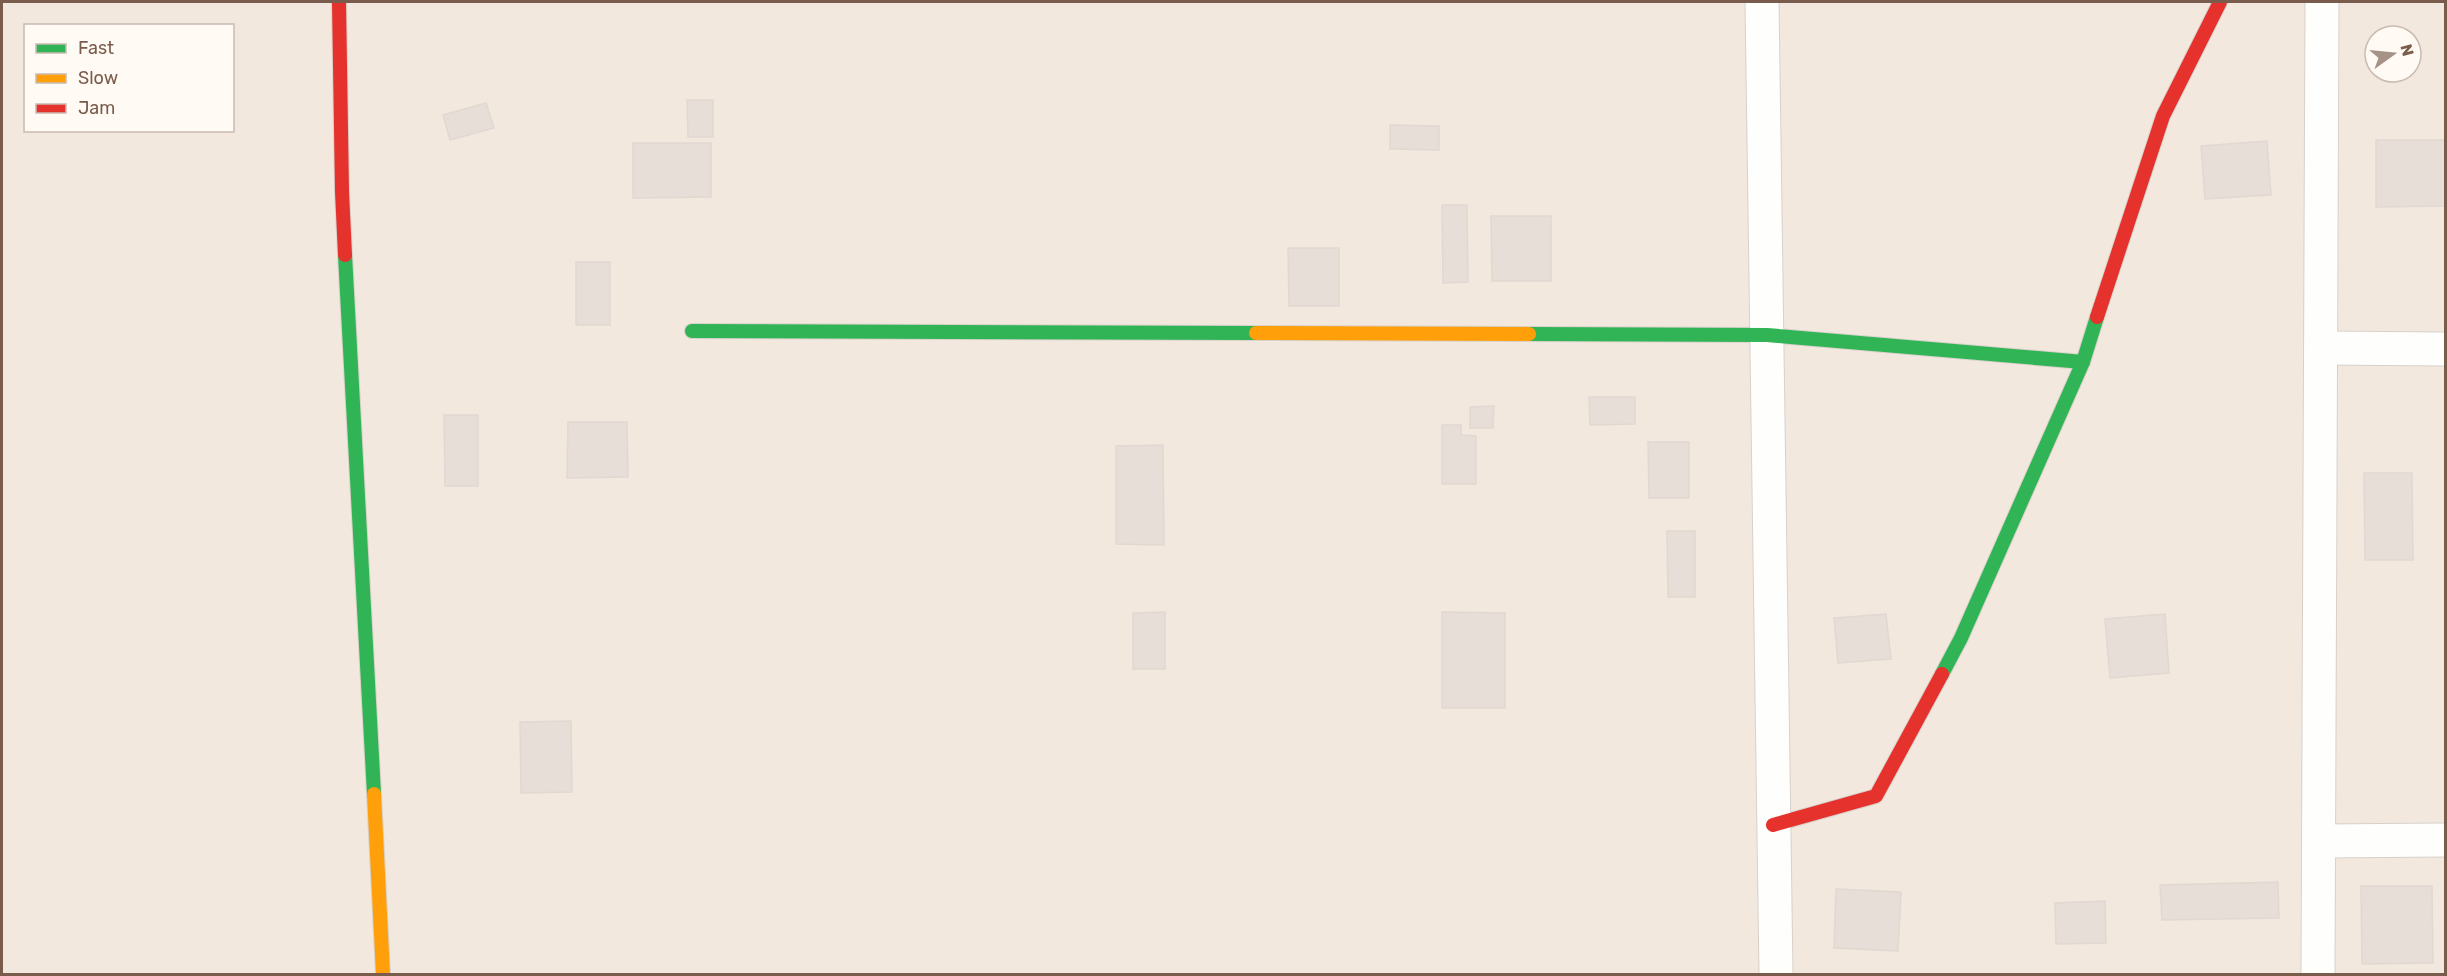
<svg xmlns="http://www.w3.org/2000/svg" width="2447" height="976" viewBox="0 0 2447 976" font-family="Rubik,sans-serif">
  <rect width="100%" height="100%" fill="#f9f5f0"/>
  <!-- residential -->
  <path fill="#f2e8de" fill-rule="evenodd" d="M2 2H2445V974H2ZM26 26H232V130H26ZM2375 36H2411V72H2375Z"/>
  <!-- building -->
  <g fill="#e6ded7" stroke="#e2d8d2" stroke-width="1.5">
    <path d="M687 100H713V137H688Z"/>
    <path d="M486 103 494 128 450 140 443 115Z"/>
    <path d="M1390 125 1439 126V150L1390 149Z"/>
    <path d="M2376 140H2446V206L2376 207Z"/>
    <path d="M2267 141 2271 195 2205 199 2201 146Z"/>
    <path d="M633 143H711V197L633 198Z"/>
    <path d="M1442 205H1467L1468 282 1443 283Z"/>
    <path d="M1491 216H1551V281H1492Z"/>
    <path d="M1288 248H1339V306H1289Z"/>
    <rect x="576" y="262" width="34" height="63"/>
    <path d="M1589 397H1635V424L1590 425Z"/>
    <path d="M1494 406 1493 428H1470V407Z"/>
    <path d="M444 415H478V486H445Z"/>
    <path d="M568 422H627L628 477 567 478Z"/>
    <path d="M1442 425H1461V435L1476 436V484H1442Z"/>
    <path d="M1648 442H1689V498H1649Z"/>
    <path d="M1163 445 1164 545 1116 544V446Z"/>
    <path d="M2364 473H2412L2413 560H2365Z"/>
    <path d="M1667 531H1695V597H1668Z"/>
    <path d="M1165 612V669H1133V613Z"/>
    <path d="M1442 612 1505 613V708H1442Z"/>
    <path d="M1886 614 1891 659 1838 663 1834 618Z"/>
    <path d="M2165 614 2169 673 2110 678 2105 619Z"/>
    <path d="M571 721 572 792 521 793 520 722Z"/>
    <path d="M2278 882 2279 918 2162 920 2160 885Z"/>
    <path d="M2361 886H2432L2433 963 2362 964Z"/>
    <path d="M1836 889 1901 892 1898 951 1834 948Z"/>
    <path d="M2105 901 2106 943 2056 944 2055 903Z"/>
  </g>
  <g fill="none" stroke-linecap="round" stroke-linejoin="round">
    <!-- street casing -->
    <g stroke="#d7d1cb" stroke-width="35">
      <g id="street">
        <path d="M1762 2 1776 974"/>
        <path d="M2321 348 2446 349"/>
        <path d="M2319 841 2446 840"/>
        <path d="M2318 974 2322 2"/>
      </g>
    </g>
    <!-- fast casing -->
    <g stroke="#d9d2cb" stroke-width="16">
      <g id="fast">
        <path d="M345 255 374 794"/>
        <path d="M692 331 1256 333"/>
        <path d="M1529 334 1767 335 2083 362"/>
        <path d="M1942 674 1961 638 2083 362 2097 317"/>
      </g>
    </g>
    <!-- slow casing -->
    <g stroke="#d9d2cb" stroke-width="16">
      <g id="slow">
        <path d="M1256 333 1529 334"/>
        <path d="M374 794 383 974"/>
      </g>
    </g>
    <!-- jam casing -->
    <g stroke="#d9d2cb" stroke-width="16">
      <g id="jam">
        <path d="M339 2 342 192 345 255"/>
        <path d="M2097 317 2163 116 2220 2"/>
        <path d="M1773 825 1876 796 1942 674"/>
      </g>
    </g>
    <!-- street -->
    <use href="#street" stroke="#fefefd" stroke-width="33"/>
    <!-- fast -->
    <use href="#fast" stroke="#30b455" stroke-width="14"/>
    <!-- slow -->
    <use href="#slow" stroke="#ff9f0a" stroke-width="14"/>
    <!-- jam -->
    <use href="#jam" stroke="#e5322d" stroke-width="14"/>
  </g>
  <!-- border -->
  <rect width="2447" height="976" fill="none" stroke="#7a5c4d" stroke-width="6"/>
  <!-- legend -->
  <rect x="24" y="24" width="210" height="108" fill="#fffaf3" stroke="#cabbb1" stroke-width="1.5"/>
  <rect x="36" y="44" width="30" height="9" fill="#30b455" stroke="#cabbb1" stroke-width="1.5"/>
  <text x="78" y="54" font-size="18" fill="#7a5c4d">Fast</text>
  <rect x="36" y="74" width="30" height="9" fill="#ff9f0a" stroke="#cabbb1" stroke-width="1.5"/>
  <text x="78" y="84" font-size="18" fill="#7a5c4d">Slow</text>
  <rect x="36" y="104" width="30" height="9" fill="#e5322d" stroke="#cabbb1" stroke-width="1.5"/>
  <text x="78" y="114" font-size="18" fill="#7a5c4d">Jam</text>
  <!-- north arrow -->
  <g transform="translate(2393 54) rotate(75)"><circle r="28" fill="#fffaf3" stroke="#cabbb1" stroke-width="1.5"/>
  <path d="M0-4.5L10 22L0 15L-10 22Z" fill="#a69286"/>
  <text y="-9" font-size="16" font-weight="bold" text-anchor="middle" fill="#7a5c4d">N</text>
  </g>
</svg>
